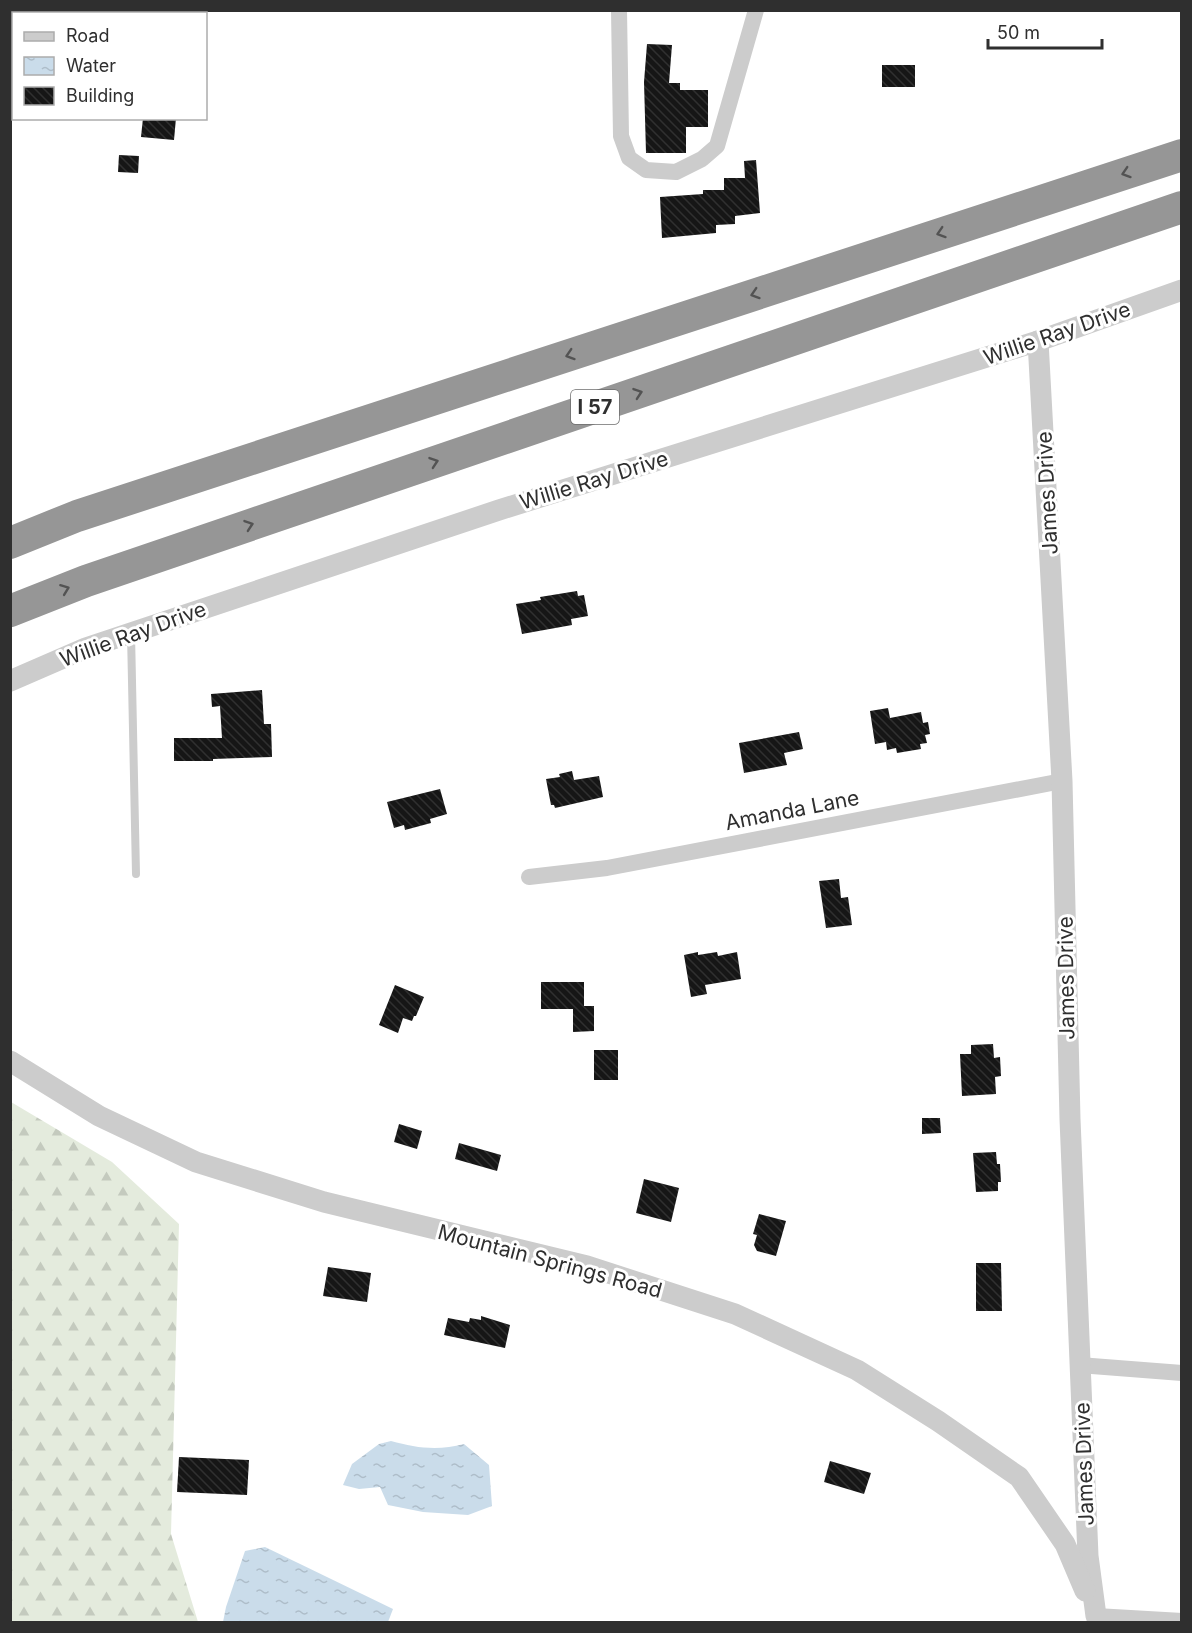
<svg xmlns="http://www.w3.org/2000/svg" width="1192" height="1633" viewBox="0 0 1192 1633" font-family="Inter,sans-serif">
  <defs>
    <pattern id="forest-firs" width="22" height="20" patternUnits="userSpaceOnUse" patternTransform="scale(1.5)"><rect width="22" height="20" fill="#e4ebdd"/><path d="M5 1l3.5 6h-7zM16 11l3.5 6h-7z" fill="#c4cabe"/></pattern>
    <pattern id="water-ripples" width="26" height="14" patternUnits="userSpaceOnUse" patternTransform="scale(1.5)"><rect width="26" height="14" fill="#cadcea"/><path d="M2 4q2-2 4 0t4 0M15 11q2-2 4 0t4 0" fill="none" stroke="#aebdc9"/></pattern>
    <pattern id="building-back-hatch" width="6" height="6" patternUnits="userSpaceOnUse" patternTransform="scale(1.5)"><rect width="6" height="6" fill="#161616"/><path d="M-1 5l2 2M0 0l6 6M5-1l2 2" fill="none" stroke="#303030"/></pattern>
  </defs>
  <rect width="100%" height="100%" fill="#fff"/>
  <!-- forest -->
  <path fill="url(#forest-firs)" d="M11 1102 112 1162 179 1224 171 1534 198 1622H11Z"/>
  <!-- water -->
  <g fill="url(#water-ripples)">
    <path d="M391 1441C416 1448 438 1451 464 1444L489 1465 492 1506 468 1515 423 1512 388 1505 380 1487 359 1489 343 1485 352 1464 379 1444Z"/>
    <path d="M265 1547 393 1609 388 1622H223L226 1607 245 1551Z"/>
  </g>
  <!-- building -->
  <g fill="url(#building-back-hatch)">
    <path d="M647 44 672 45 669 83H680V90H708V127H686V153H646L644 82Z"/>
    <rect x="882" y="65" width="33" height="22"/>
    <path d="M143 118H176L174 140 141 137Z"/>
    <path d="M119 155 139 156 138 173 118 172Z"/>
    <path d="M756 160 760 213 735 216V224L716 225V233L662 238 660 197 703 194V190H724V178H745L744 161Z"/>
    <path d="M577 591 578 596 584 595 588 616 571 619 572 625 522 634 516 604 541 600 540 597Z"/>
    <path d="M262 690 264 724H271L272 757 213 759V761H174V738H222L220 706 212 707 211 694Z"/>
    <path d="M888 708 890 718 921 712 923 723 928 722 930 734 925 735 927 743 920 744 921 749 897 753 896 748 887 750 886 742 875 744 870 711Z"/>
    <path d="M799 732 803 749 784 753 787 765 744 773 739 743Z"/>
    <path d="M572 771 574 780 599 776 603 797 555 808 554 805H551L546 779 560 777 559 774Z"/>
    <path d="M440 789 447 814 430 819 431 823 405 830 404 825 394 828 387 802Z"/>
    <path d="M839 879 841 898 848 897 852 925 826 928 819 881Z"/>
    <path d="M698 952V955L717 952 718 956 737 952 741 979 705 985 707 994 691 997 684 955Z"/>
    <path d="M541 982H584V1006H594V1031L573 1032V1009H541Z"/>
    <path d="M395 985 424 997 416 1016H414L412 1021 403 1018 398 1033 379 1025Z"/>
    <path d="M993 1044 994 1058 1000 1057 1001 1076 995 1077 996 1094 962 1096 960 1054H971V1045Z"/>
    <rect x="594" y="1050" width="24" height="30"/>
    <path d="M922 1118H940L941 1133 922 1134Z"/>
    <path d="M399 1124 422 1131 417 1149 394 1142Z"/>
    <path d="M459 1143 501 1155 497 1171 455 1159Z"/>
    <path d="M996 1152 997 1164H1000L1001 1182H998V1191L976 1192 973 1153Z"/>
    <path d="M644 1179 679 1188 671 1222 636 1213Z"/>
    <path d="M759 1214 786 1221 776 1256 757 1251 754 1245 757 1235 753 1234Z"/>
    <path d="M976 1263H1001L1002 1311H976Z"/>
    <path d="M328 1267 371 1273 367 1302 323 1296Z"/>
    <path d="M481 1316 510 1325 505 1348 444 1335 448 1318 469 1322 470 1318 481 1320Z"/>
    <path d="M179 1457 249 1460 247 1495 177 1492Z"/>
    <path d="M830 1461 871 1473 864 1494 824 1482Z"/>
  </g>
  <g fill="none" stroke-linecap="round" stroke-linejoin="round">
    <!-- service -->
    <path stroke="#ccc" stroke-width="8" d="M131 633 136 874"/>
    <!-- minor -->
    <g stroke="#ccc" stroke-width="16">
      <path d="M619 10 621 136 629 158 646 170 676 172 702 159 717 146 756 10"/>
      <path d="M10 81 14 80"/>
      <path d="M529 877 607 868 1062 781"/>
      <path d="M1079 1365 1182 1373"/>
      <path d="M1096 1616 1182 1621"/>
    </g>
    <!-- tertiary -->
    <g stroke="#ccc" stroke-width="21">
      <path d="M1038 341 1062 781 1070 1119 1088 1556 1096 1616"/>
      <path d="M10 681 86 648 499 510 1038 341 1182 290"/>
      <path d="M10 1061 99 1116 196 1162 324 1202 587 1266 735 1314 857 1370 938 1421 1019 1477 1065 1544 1085 1591"/>
    </g>
    <!-- motorway -->
    <g stroke="#969696" stroke-width="32">
      <path d="M10 543 77 516 1182 155"/>
      <path d="M10 611 86 581 1182 207"/>
    </g>
  </g>
  <!-- one-way arrows -->
  <defs><path id="oneway-chevron" d="M-2-3.5L2.5 0L-2 3.5" fill="none" stroke-width="1.6" stroke-linecap="round" stroke-linejoin="round" transform="scale(1.5)"/></defs>
  <g stroke="#535353">
    <use href="#oneway-chevron" transform="translate(1126 173) rotate(162)"/>
    <use href="#oneway-chevron" transform="translate(941 233) rotate(162)"/>
    <use href="#oneway-chevron" transform="translate(755 294) rotate(162)"/>
    <use href="#oneway-chevron" transform="translate(570 355) rotate(162)"/>
    <use href="#oneway-chevron" transform="translate(638 393) rotate(-19)"/>
    <use href="#oneway-chevron" transform="translate(434 462) rotate(-19)"/>
    <use href="#oneway-chevron" transform="translate(249 525) rotate(-19)"/>
    <use href="#oneway-chevron" transform="translate(65 589) rotate(-21)"/>
  </g>
  <g text-anchor="middle" dominant-baseline="central" stroke-width="6" stroke-linejoin="round" paint-order="stroke">
    <!-- shield labels -->
    <rect fill="#fff" stroke="#6d6d6d" stroke-width="1.5" x="571" y="390" width="48" height="34" rx="4.5"/>
    <g font-size="20" font-weight="bold" fill="#2f2f2f">
      <text x="595" y="407">I 57</text>
    </g>
    <!-- street labels -->
    <g font-size="21" fill="#2f2f2f" stroke="#fff">
      <text transform="translate(1057 333) rotate(-19)">Willie Ray Drive</text>
      <text transform="translate(594 480) rotate(-17)">Willie Ray Drive</text>
      <text transform="translate(1047 493) rotate(-93)">James Drive</text>
      <text transform="translate(133 634) rotate(-20)">Willie Ray Drive</text>
      <text transform="translate(792 810) rotate(-11)">Amanda Lane</text>
      <text transform="translate(1066 978) rotate(-91)">James Drive</text>
      <text transform="translate(550 1261) rotate(15)">Mountain Springs Road</text>
      <text transform="translate(1084 1464) rotate(-92)">James Drive</text>
    </g>
  </g>
  <!-- border -->
  <rect width="1192" height="1633" fill="none" stroke="#2f2f2f" stroke-width="24"/>
  <!-- legend -->
  <rect x="12" y="12" width="195" height="108" fill="#ffffff" stroke="#acacac" stroke-width="1.5"/>
  <rect x="24" y="32" width="30" height="9" fill="#cccccc" stroke="#acacac" stroke-width="1.5"/>
  <text x="66" y="42" font-size="18" fill="#2f2f2f">Road</text>
  <rect x="24" y="57" width="30" height="18" fill="url(#water-ripples)" stroke="#acacac" stroke-width="1.5"/>
  <text x="66" y="72" font-size="18" fill="#2f2f2f">Water</text>
  <rect x="24" y="87" width="30" height="18" fill="url(#building-back-hatch)" stroke="#acacac" stroke-width="1.5"/>
  <text x="66" y="102" font-size="18" fill="#2f2f2f">Building</text>
  <!-- scale -->
  <path d="M988 39v9h114v-9" fill="none" stroke="#2f2f2f" stroke-width="3"/>
  <text x="997" y="39" font-size="18" fill="#2f2f2f" stroke="#ffffff" stroke-width="4.5" paint-order="stroke">50 m</text>
</svg>
